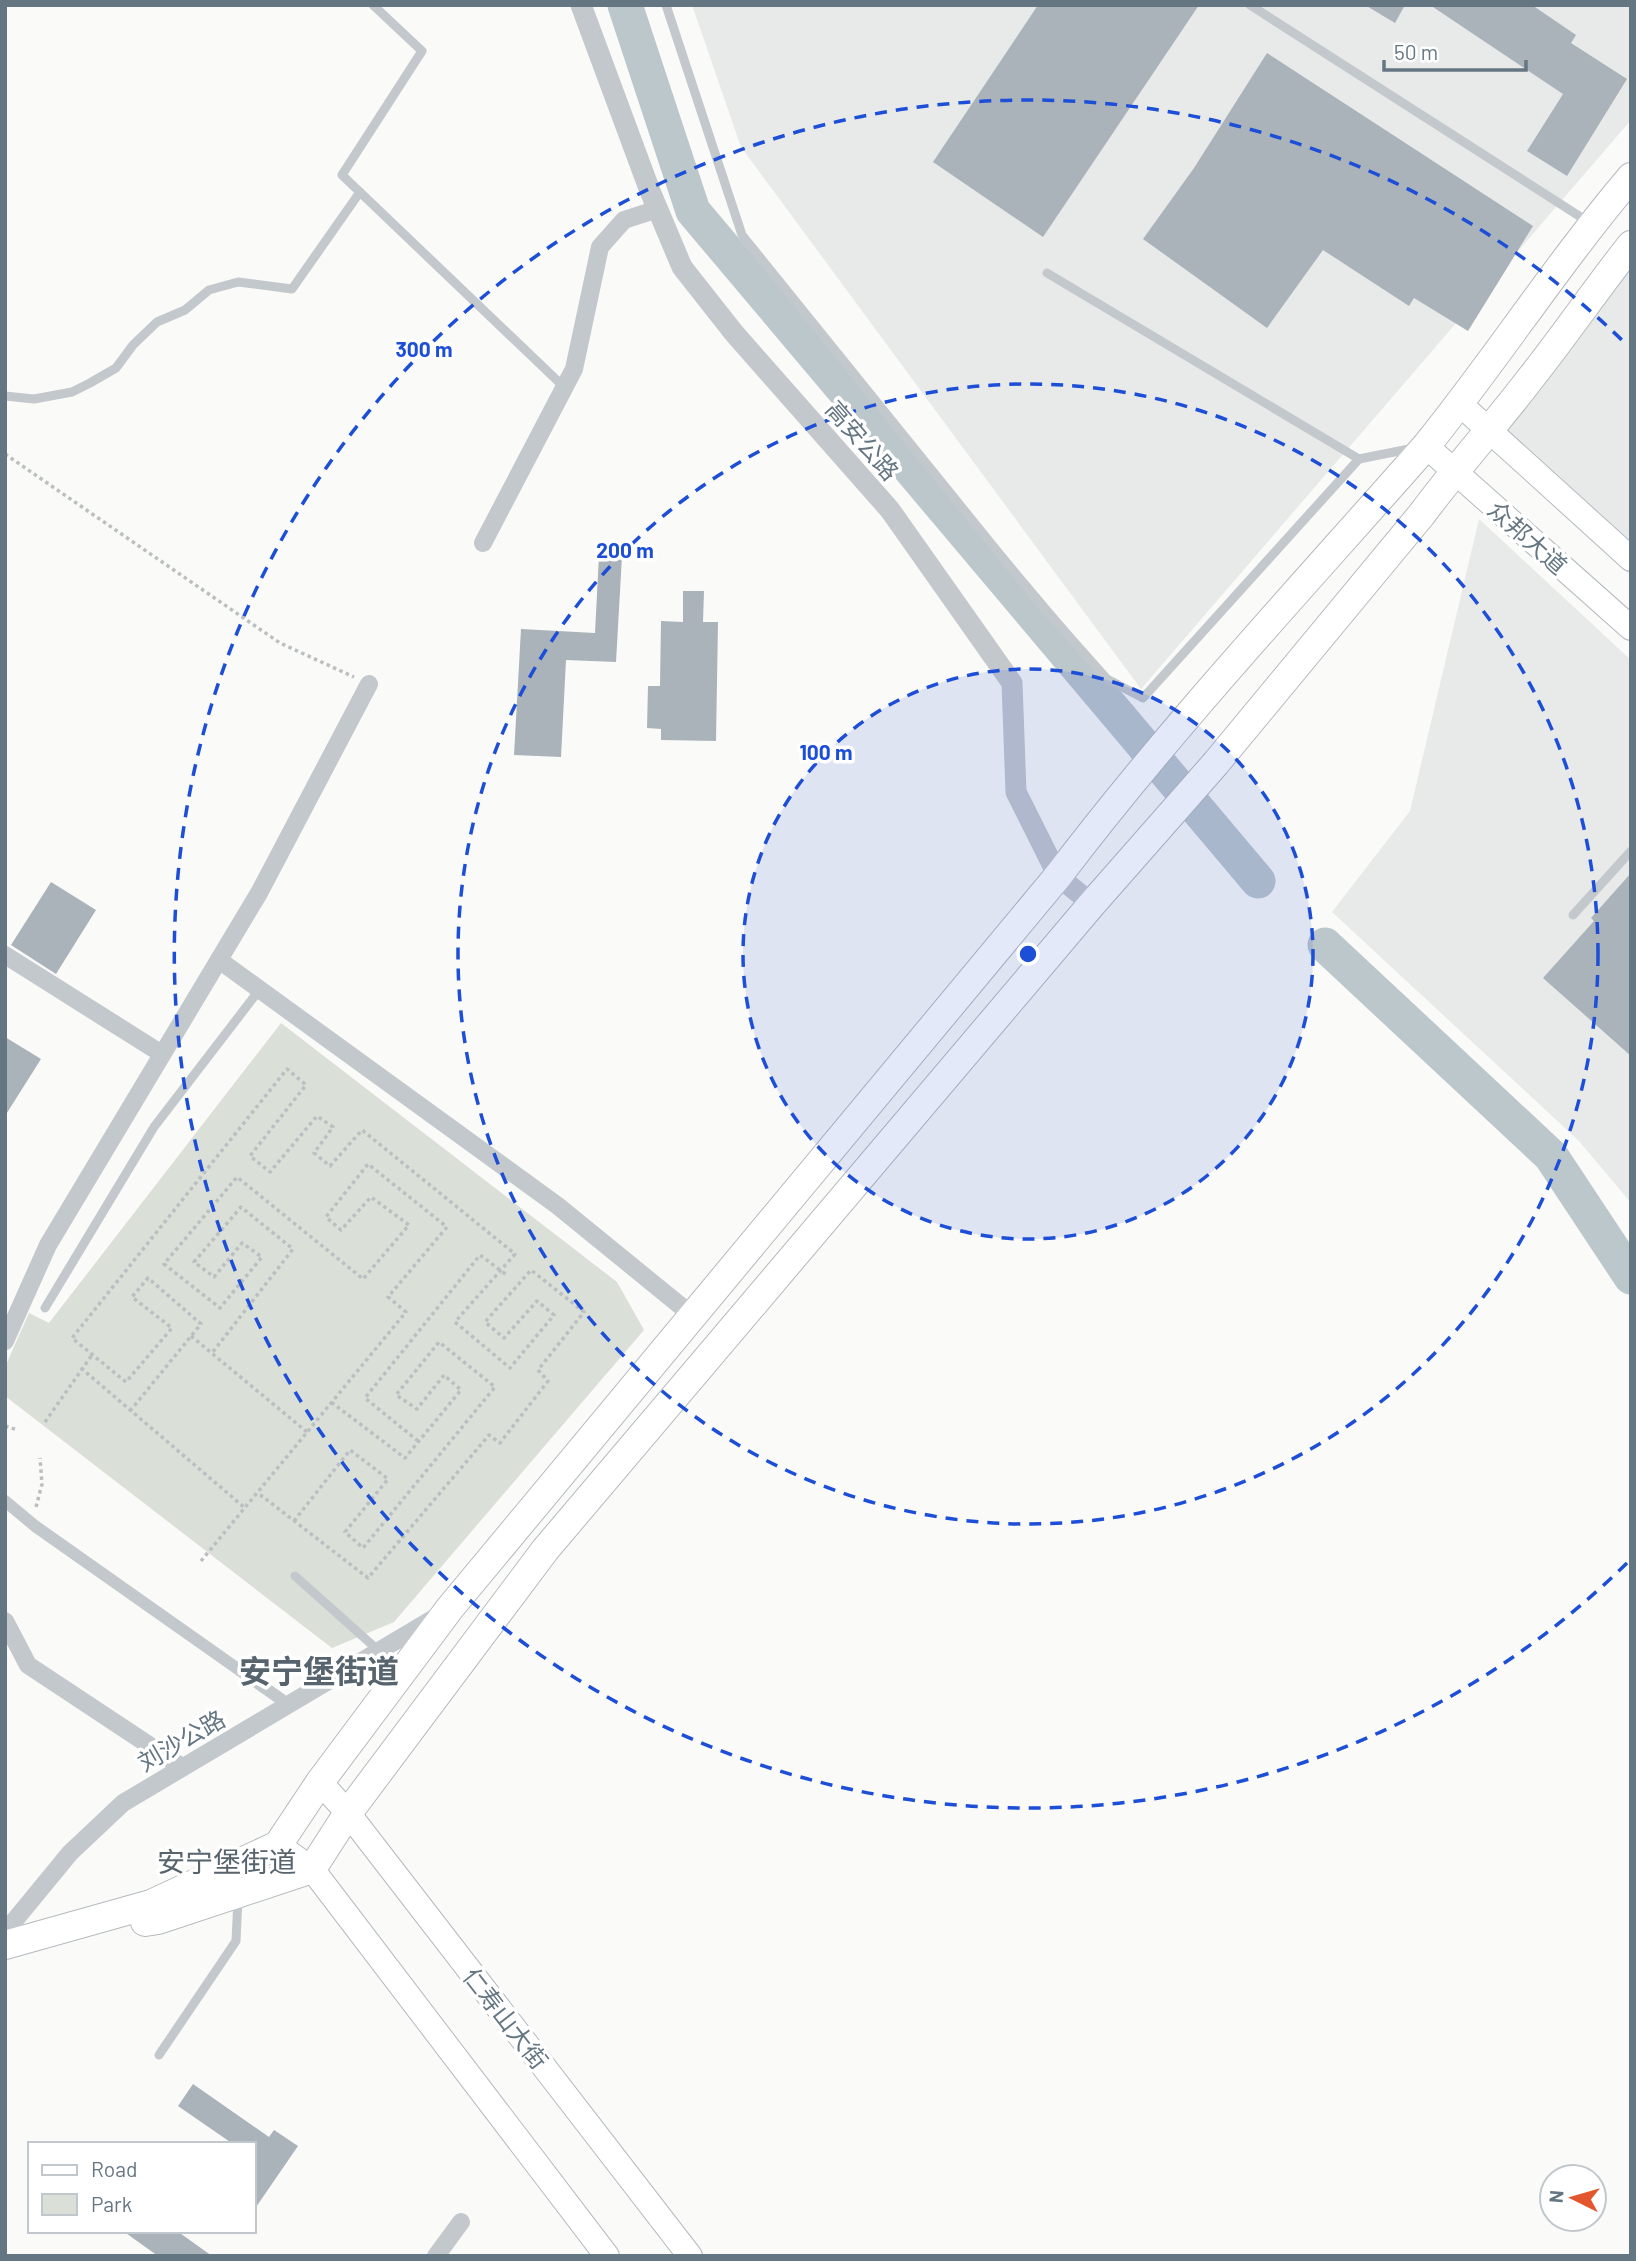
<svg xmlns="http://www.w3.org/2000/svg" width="1636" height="2261" viewBox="0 0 1636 2261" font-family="Barlow,'Noto Sans SC',sans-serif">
  <rect width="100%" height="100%" fill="#fafaf8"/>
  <!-- built -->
  <g fill="#e8e9e9">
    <path d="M692 5H1631V120L1141 689 741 147Z"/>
    <path d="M1631 254V556L1490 430Z"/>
    <path d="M1479 519 1631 660V1203L1579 1141 1332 912 1410 811Z"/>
  </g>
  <!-- green -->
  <path fill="#dadfd7" d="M281 1023 617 1282 644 1330 394 1622 332 1648 5 1396V1367L29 1313 49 1323Z"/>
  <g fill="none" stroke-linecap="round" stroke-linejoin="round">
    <!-- river -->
    <g stroke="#bbc7cb" stroke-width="35">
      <path d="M625 5 693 211 1258 881"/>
      <path d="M1325 945 1551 1156 1631 1277"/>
    </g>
  </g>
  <!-- building -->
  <g fill="#aab3b9">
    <path d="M1038 5H1199L1043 237 933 162Z"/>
    <path d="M1365 5H1405L1395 23Z"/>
    <path d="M1430 5H1532L1576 35 1571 43 1627 79 1567 176 1527 151 1563 94Z"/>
    <path d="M1267 53 1533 226 1468 331 1414 298 1409 306 1323 250 1267 328 1143 239 1194 168Z"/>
    <path d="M599 555 622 556 616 662 566 660 561 757 514 755 521 629 595 633Z"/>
    <path d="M683 591H704L703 622H718L716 741 661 740V729L647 728 648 686H660L661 621 683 622Z"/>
    <path d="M1631 873V1056L1543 978 1594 921 1591 918Z"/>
    <path d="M51 882 96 910 56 974 11 945Z"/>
    <path d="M5 1037 41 1059 5 1116Z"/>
    <path d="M193 2084 269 2137 274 2130 298 2146 254 2210V2144H233L178 2106Z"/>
    <path d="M123 2231H177L212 2256H158Z"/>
  </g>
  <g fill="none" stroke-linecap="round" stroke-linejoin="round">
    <!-- secondary casing -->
    <g stroke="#b3babf" stroke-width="26">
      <g id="secondary">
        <path d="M1460 404 1631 559"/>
        <path d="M1426 446 1631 628"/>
        <path d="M320 1782 348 1813 690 2256"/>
        <path d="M278 1845 312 1869 607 2256"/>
      </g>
    </g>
    <!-- primary casing -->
    <g stroke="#b5babe" stroke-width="30">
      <g id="primary">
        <path d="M145 1922 158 1920 312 1869 348 1813 545 1550 1092 904 1216 763 1422 514C1456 468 1495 425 1530 379 1565 335 1596 289 1631 245"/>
        <path d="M5 1945 151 1904 278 1845 320 1782 450 1608 1058 876C1172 726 1302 587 1426 446 1497 358 1558 263 1631 177"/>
      </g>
    </g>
    <!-- path -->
    <g stroke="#bbbfc2" stroke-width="3.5" stroke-dasharray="3.5 3.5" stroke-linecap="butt">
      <path d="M5 454 280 643 354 677"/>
      <path d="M191 1336 307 1432"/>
      <path d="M81 1368 245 1508"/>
      <path d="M130 1411 201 1324 148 1278 132 1297 172 1328 126 1382 72 1338 287 1069 306 1085 250 1156 270 1172 317 1116 333 1127 314 1153 330 1166 362 1130 515 1254 455 1322 510 1368 554 1315 537 1301 504 1338 485 1322 531 1270 584 1312 538 1370 548 1381 500 1443 489 1435 368 1578 258 1493"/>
      <path d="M45 1422 92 1355"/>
      <path d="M5 1426 18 1430"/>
      <path d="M418 1441 365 1398 480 1255 508 1276"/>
      <path d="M36 1507 42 1484 40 1458"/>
      <path d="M294 1521 350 1450 388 1479 345 1532 363 1548 495 1387 439 1342 396 1395 417 1409 444 1375 461 1390 405 1458 331 1402"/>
      <path d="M201 1561 406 1312 388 1297 447 1227 368 1164 326 1217 341 1230 371 1197 409 1225 363 1279 237 1177 164 1264 220 1308 262 1257 242 1243 214 1277 194 1262 241 1207 293 1249 212 1353"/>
    </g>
    <!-- service -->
    <g stroke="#c3c8cc" stroke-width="9">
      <path d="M373 5 422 51 342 175 564 387"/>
      <path d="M666 5 742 235 1035 598 1107 679 1143 698 1359 459"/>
      <path d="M1250 5 1590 223"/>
      <path d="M1047 273 1359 459 1414 448"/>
      <path d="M5 396 34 399 72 392 90 383 116 368 133 345 157 322 185 310 209 290 238 282 292 289 360 192"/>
      <path d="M1573 915 1631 851"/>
      <path d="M45 1308 154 1127 260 989"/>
      <path d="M295 1576 379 1651"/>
      <path d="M159 2055 236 1941 238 1898"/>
    </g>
    <!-- pedestrian -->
    <path stroke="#c3c8cc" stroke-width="12" d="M5 1501 35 1526 289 1705"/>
    <!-- minor -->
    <g stroke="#c3c8cc" stroke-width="18">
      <path d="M483 543 574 369 600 247 624 220 658 209"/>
      <path d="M5 955 162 1054"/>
      <path d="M219 960 558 1206 693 1316"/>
      <path d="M5 1341 48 1245 259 893 369 684"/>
      <path d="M5 1621 28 1665 182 1767"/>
      <path d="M5 1932 70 1853 123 1803 436 1617"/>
      <path d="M436 2256 461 2222"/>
    </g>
    <!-- tertiary -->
    <path stroke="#c3c8cc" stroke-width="21" d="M581 5 650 191 682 267 734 333 890 510 1012 683 1016 792 1058 876 1092 904"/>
    <!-- secondary -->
    <use href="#secondary" stroke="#fff" stroke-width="24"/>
    <!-- primary -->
    <use href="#primary" stroke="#fff" stroke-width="28"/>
  </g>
  <!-- distance rings -->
  <circle cx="1028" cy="954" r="285" fill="#1d4ed8" fill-opacity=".12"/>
  <g fill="none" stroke="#1d4ed8" stroke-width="3.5" stroke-dasharray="12 9">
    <circle cx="1028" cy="954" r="285"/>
    <circle cx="1028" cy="954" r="570"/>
    <path d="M1627 1563A854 854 0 1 1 1627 345"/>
  </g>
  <g text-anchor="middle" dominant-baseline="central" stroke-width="7" stroke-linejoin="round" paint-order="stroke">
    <!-- street labels -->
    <g font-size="24" fill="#657683" stroke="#fff">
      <text transform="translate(863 440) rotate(49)">高安公路</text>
      <text transform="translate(1528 537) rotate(42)">众邦大道</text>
      <text transform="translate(181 1740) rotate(-30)">刘沙公路</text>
      <text transform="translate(506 2018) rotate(52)">仁寿山大街</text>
    </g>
    <!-- quarter labels -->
    <g font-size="28" fill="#57646e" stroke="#fff">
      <text x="227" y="1861">安宁堡街道</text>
    </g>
    <!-- district labels -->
    <g font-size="32" font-weight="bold" fill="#57646e" stroke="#fff">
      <text x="319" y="1670">安宁堡街道</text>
    </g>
  </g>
  <circle cx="1028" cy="954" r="10" fill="#1d4ed8" stroke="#fff" stroke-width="3.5"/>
  <g font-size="21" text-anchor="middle" font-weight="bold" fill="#1d4ed8" stroke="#fff" stroke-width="7" stroke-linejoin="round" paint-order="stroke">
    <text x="424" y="357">300 m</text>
    <text x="625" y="558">200 m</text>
    <text x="826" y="760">100 m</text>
  </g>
  <!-- border -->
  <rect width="1636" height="2261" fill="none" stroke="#657683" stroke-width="14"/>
  <!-- legend -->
  <rect x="28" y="2142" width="228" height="91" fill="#ffffff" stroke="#c1c8cd" stroke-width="2"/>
  <rect x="42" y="2165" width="35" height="10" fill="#ffffff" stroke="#c1c8cd" stroke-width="2"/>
  <text x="91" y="2177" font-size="21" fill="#657683">Road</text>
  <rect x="42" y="2194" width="35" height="21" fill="#dadfd7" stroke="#c1c8cd" stroke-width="2"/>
  <text x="91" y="2212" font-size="21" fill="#657683">Park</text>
  <!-- north arrow -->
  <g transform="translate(1573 2198) rotate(275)"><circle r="33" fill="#ffffff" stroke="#c1c8cd" stroke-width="2"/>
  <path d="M0-5L12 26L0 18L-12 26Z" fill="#e4572e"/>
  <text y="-10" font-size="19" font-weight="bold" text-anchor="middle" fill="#657683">N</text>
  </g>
  <!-- scale -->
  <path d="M1384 60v10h142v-10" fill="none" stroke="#657683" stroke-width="3.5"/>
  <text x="1394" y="60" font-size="21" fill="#657683" stroke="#ffffff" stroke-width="5" paint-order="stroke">50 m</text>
</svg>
